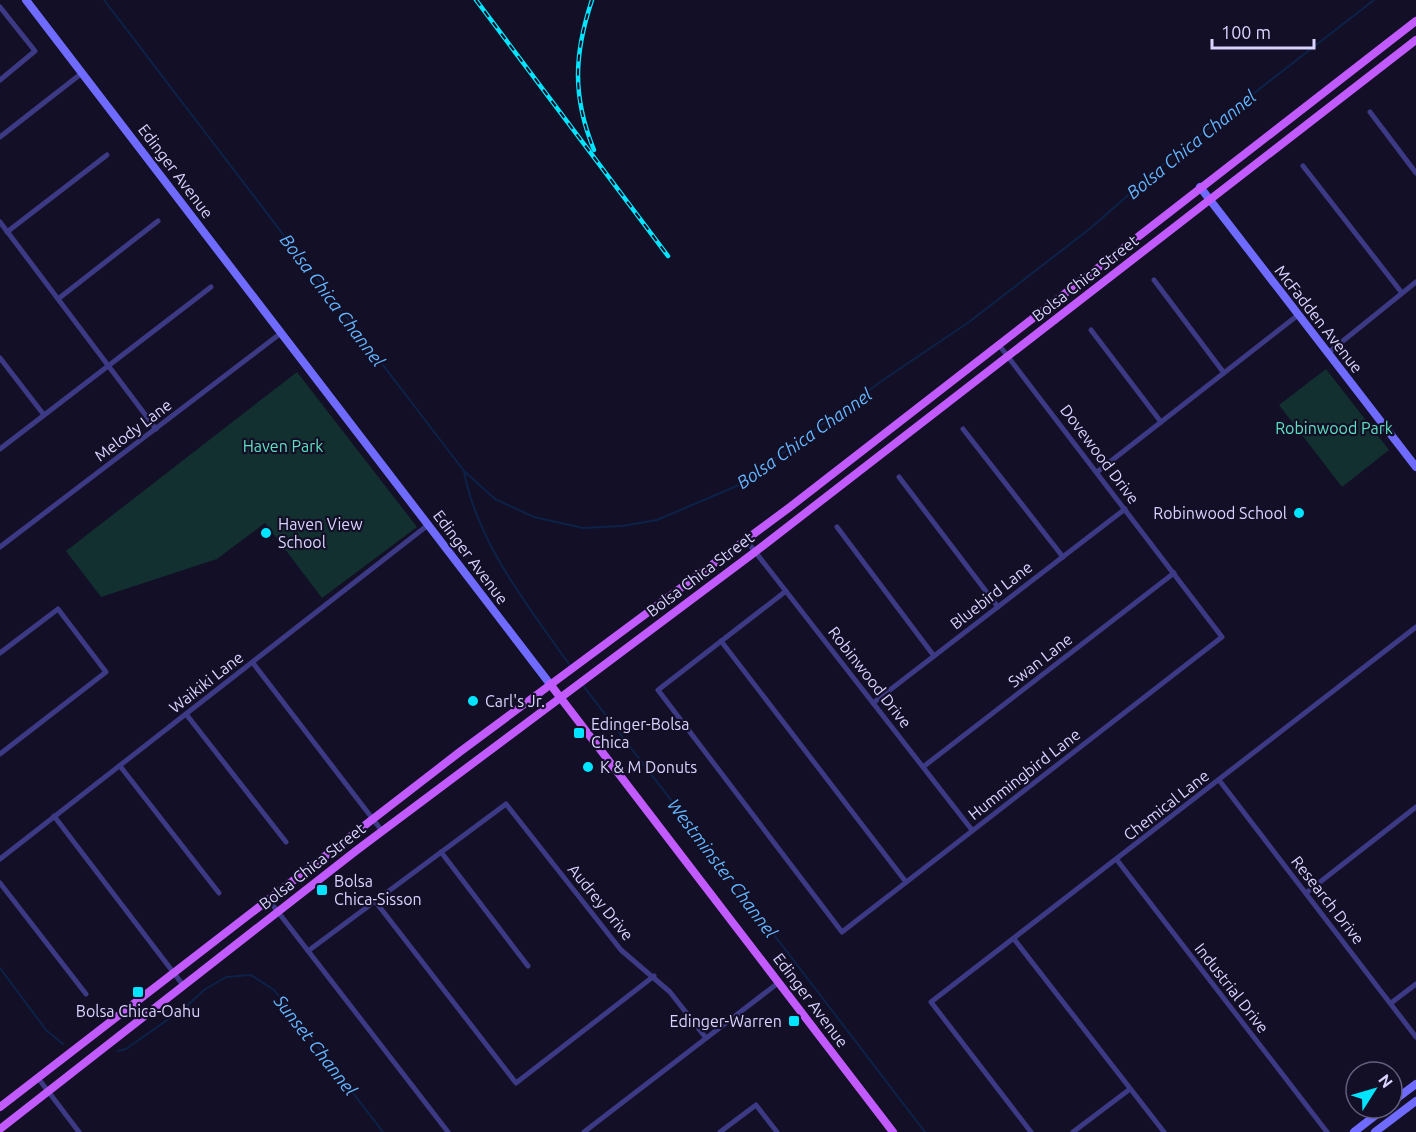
<svg xmlns="http://www.w3.org/2000/svg" width="1416" height="1132" viewBox="0 0 1416 1132" font-family="Ubuntu,sans-serif">
  <rect width="100%" height="100%" fill="#130f26"/>
  <!-- green -->
  <g fill="#12302f">
    <path d="M1326 369 1389 450 1342 487 1279 405Z"/>
    <path d="M297 372 417 527 322 598 265 523 217 559 101 597 66 551Z"/>
  </g>
  <g fill="none" stroke-linecap="round" stroke-linejoin="round">
    <!-- stream -->
    <g stroke="#0c2248" stroke-width="2">
      <path d="M104 0 464 471 495 499 534 517 583 528 622 526 657 520 739 485 883 380 969 322 1092 227 1169 159 1374 0"/>
      <path d="M464 471C477 543 529 607 571 667"/>
      <path d="M582 684 925 1132"/>
      <path d="M0 968 46 1030 63 1044"/>
      <path d="M118 1051 126 1049 187 1006 204 990 226 977 251 975 274 990 383 1132"/>
    </g>
    <!-- street -->
    <g stroke="#3d3a85" stroke-width="5">
      <path d="M0 7 35 51 0 80"/>
      <path d="M1370 112 1416 173"/>
      <path d="M0 137 82 73"/>
      <path d="M1303 166 1402 293"/>
      <path d="M0 222 156 429"/>
      <path d="M7 232 107 155"/>
      <path d="M1154 280 1224 373"/>
      <path d="M58 299 158 221"/>
      <path d="M1091 330 1161 422"/>
      <path d="M1328 353 1416 282"/>
      <path d="M0 358 44 415"/>
      <path d="M963 429 1063 557"/>
      <path d="M0 449 211 287"/>
      <path d="M1097 472 1298 315"/>
      <path d="M899 477 998 607"/>
      <path d="M837 527 934 656"/>
      <path d="M746 540 972 830"/>
      <path d="M0 547 281 333"/>
      <path d="M786 591 658 690 842 932 1222 637 999 345"/>
      <path d="M721 641 906 882"/>
      <path d="M0 653 58 609 106 672 0 754"/>
      <path d="M253 663 382 831"/>
      <path d="M873 703 1125 509"/>
      <path d="M186 714 286 842"/>
      <path d="M120 766 219 893"/>
      <path d="M923 767 1174 573"/>
      <path d="M1219 780 1416 1037"/>
      <path d="M54 816 183 985"/>
      <path d="M441 852 528 966"/>
      <path d="M0 859 428 525"/>
      <path d="M1117 860 1327 1132"/>
      <path d="M0 883 86 994"/>
      <path d="M1306 893 1416 807"/>
      <path d="M268 899 448 1132"/>
      <path d="M375 901 516 1083 654 976"/>
      <path d="M1014 939 1164 1132"/>
      <path d="M308 951 506 804 621 950 670 992 706 1038"/>
      <path d="M1391 1003 1416 984"/>
      <path d="M38 1078 79 1132"/>
      <path d="M584 1132 778 983"/>
      <path d="M720 1132 756 1105 777 1132"/>
      <path d="M1031 1132 931 1002 1416 627"/>
      <path d="M1073 1132 1130 1089"/>
    </g>
    <!-- secondary -->
    <g stroke="#6f6bff" stroke-width="8">
      <path d="M26 0 550 684"/>
      <path d="M1200 187 1416 467"/>
      <path d="M1392 1102 1416 1084"/>
      <path d="M1354 1132 1385 1108"/>
      <path d="M1375 1132 1416 1101"/>
    </g>
    <!-- primary -->
    <g stroke="#c25bff" stroke-width="8">
      <path d="M550 684 893 1132"/>
      <path d="M0 1107 461 751 790 507 1416 21"/>
      <path d="M0 1129 357 850 755 552 1416 40"/>
    </g>
    <!-- rail casing -->
    <g stroke="#00e5ff" stroke-width="4.5">
      <g id="rail">
        <path d="M476 0 668 256"/>
        <path d="M592 0C574 54 572 96 594 150"/>
      </g>
    </g>
    <!-- rail -->
    <use href="#rail" stroke="#130f26" stroke-width="2" stroke-dasharray="7" stroke-linecap="butt"/>
  </g>
  <!-- markers -->
  <g fill="#00e5ff" stroke="#130f26" stroke-width="2">
    <circle cx="1299" cy="513" r="6"/>
    <circle cx="266" cy="533" r="6"/>
    <circle cx="473" cy="701" r="6"/>
    <rect x="573" y="727" width="12" height="12" rx="3"/>
    <circle cx="588" cy="767" r="6"/>
    <rect x="316" y="884" width="12" height="12" rx="3"/>
    <rect x="132" y="986" width="12" height="12" rx="3"/>
    <rect x="788" y="1015" width="12" height="12" rx="3"/>
  </g>
  <g text-anchor="middle" dominant-baseline="central" stroke-width="4.5" stroke-linejoin="round" paint-order="stroke">
    <!-- street labels -->
    <g font-size="16" fill="#d9d4ff" stroke="#130f26">
      <text transform="translate(176 171) rotate(53)">Edinger Avenue</text>
      <text transform="translate(1085 278) rotate(-38)">Bolsa Chica Street</text>
      <text transform="translate(1319 319) rotate(52)">McFadden Avenue</text>
      <text transform="translate(133 430) rotate(-37)">Melody Lane</text>
      <text transform="translate(1100 454) rotate(53)">Dovewood Drive</text>
      <text transform="translate(471 557) rotate(53)">Edinger Avenue</text>
      <text transform="translate(700 574) rotate(-37)">Bolsa Chica Street</text>
      <text transform="translate(991 595) rotate(-38)">Bluebird Lane</text>
      <text transform="translate(1040 660) rotate(-38)">Swan Lane</text>
      <text transform="translate(870 677) rotate(52)">Robinwood Drive</text>
      <text transform="translate(206 682) rotate(-38)">Waikiki Lane</text>
      <text transform="translate(1024 774) rotate(-38)">Hummingbird Lane</text>
      <text transform="translate(1166 805) rotate(-38)">Chemical Lane</text>
      <text transform="translate(312 866) rotate(-38)">Bolsa Chica Street</text>
      <text transform="translate(1328 900) rotate(52)">Research Drive</text>
      <text transform="translate(601 902) rotate(51)">Audrey Drive</text>
      <text transform="translate(1232 988) rotate(52)">Industrial Drive</text>
      <text transform="translate(811 1000) rotate(53)">Edinger Avenue</text>
    </g>
    <!-- park labels -->
    <g font-size="16" fill="#5fe0c0" stroke="#130f26">
      <text x="1334" y="428">Robinwood Park</text>
      <text x="283" y="446">Haven Park</text>
    </g>
    <!-- poi labels -->
    <g font-size="16" fill="#d9d4ff" stroke="#130f26" text-anchor="start">
      <text x="1287" y="513" text-anchor="end">Robinwood School</text>
      <text x="278" y="524">Haven View<tspan x="278" dy="18">School</tspan></text>
      <text x="485" y="701">Carl's Jr.</text>
      <text x="591" y="724">Edinger-Bolsa<tspan x="591" dy="18">Chica</tspan></text>
      <text x="600" y="767">K &amp; M Donuts</text>
      <text x="334" y="881">Bolsa<tspan x="334" dy="18">Chica-Sisson</tspan></text>
      <text x="138" y="1011" text-anchor="middle">Bolsa Chica-Oahu</text>
      <text x="782" y="1021" text-anchor="end">Edinger-Warren</text>
    </g>
    <!-- water labels -->
    <g font-size="18" font-style="italic" fill="#62b6ff" stroke="#130f26">
      <text transform="translate(1191 144) rotate(-39)">Bolsa Chica Channel</text>
      <text transform="translate(333 300) rotate(53)">Bolsa Chica Channel</text>
      <text transform="translate(804 438) rotate(-35)">Bolsa Chica Channel</text>
      <text transform="translate(723 868) rotate(53)">Westminster Channel</text>
      <text transform="translate(316 1045) rotate(52)">Sunset Channel</text>
    </g>
  </g>
  <!-- north arrow -->
  <g transform="translate(1374 1090) rotate(53)"><circle r="28" fill="#130f26" stroke="#625e7d" stroke-width="1.5"/>
  <path d="M0-4.5L10 22L0 15L-10 22Z" fill="#00e5ff"/>
  <text y="-9" font-size="16" font-weight="bold" text-anchor="middle" fill="#d9d4ff">N</text>
  </g>
  <!-- scale -->
  <path d="M1212 39v9h102v-9" fill="none" stroke="#d9d4ff" stroke-width="3"/>
  <text x="1221" y="39" font-size="18" fill="#d9d4ff" stroke="#130f26" stroke-width="4.5" paint-order="stroke">100 m</text>
</svg>
